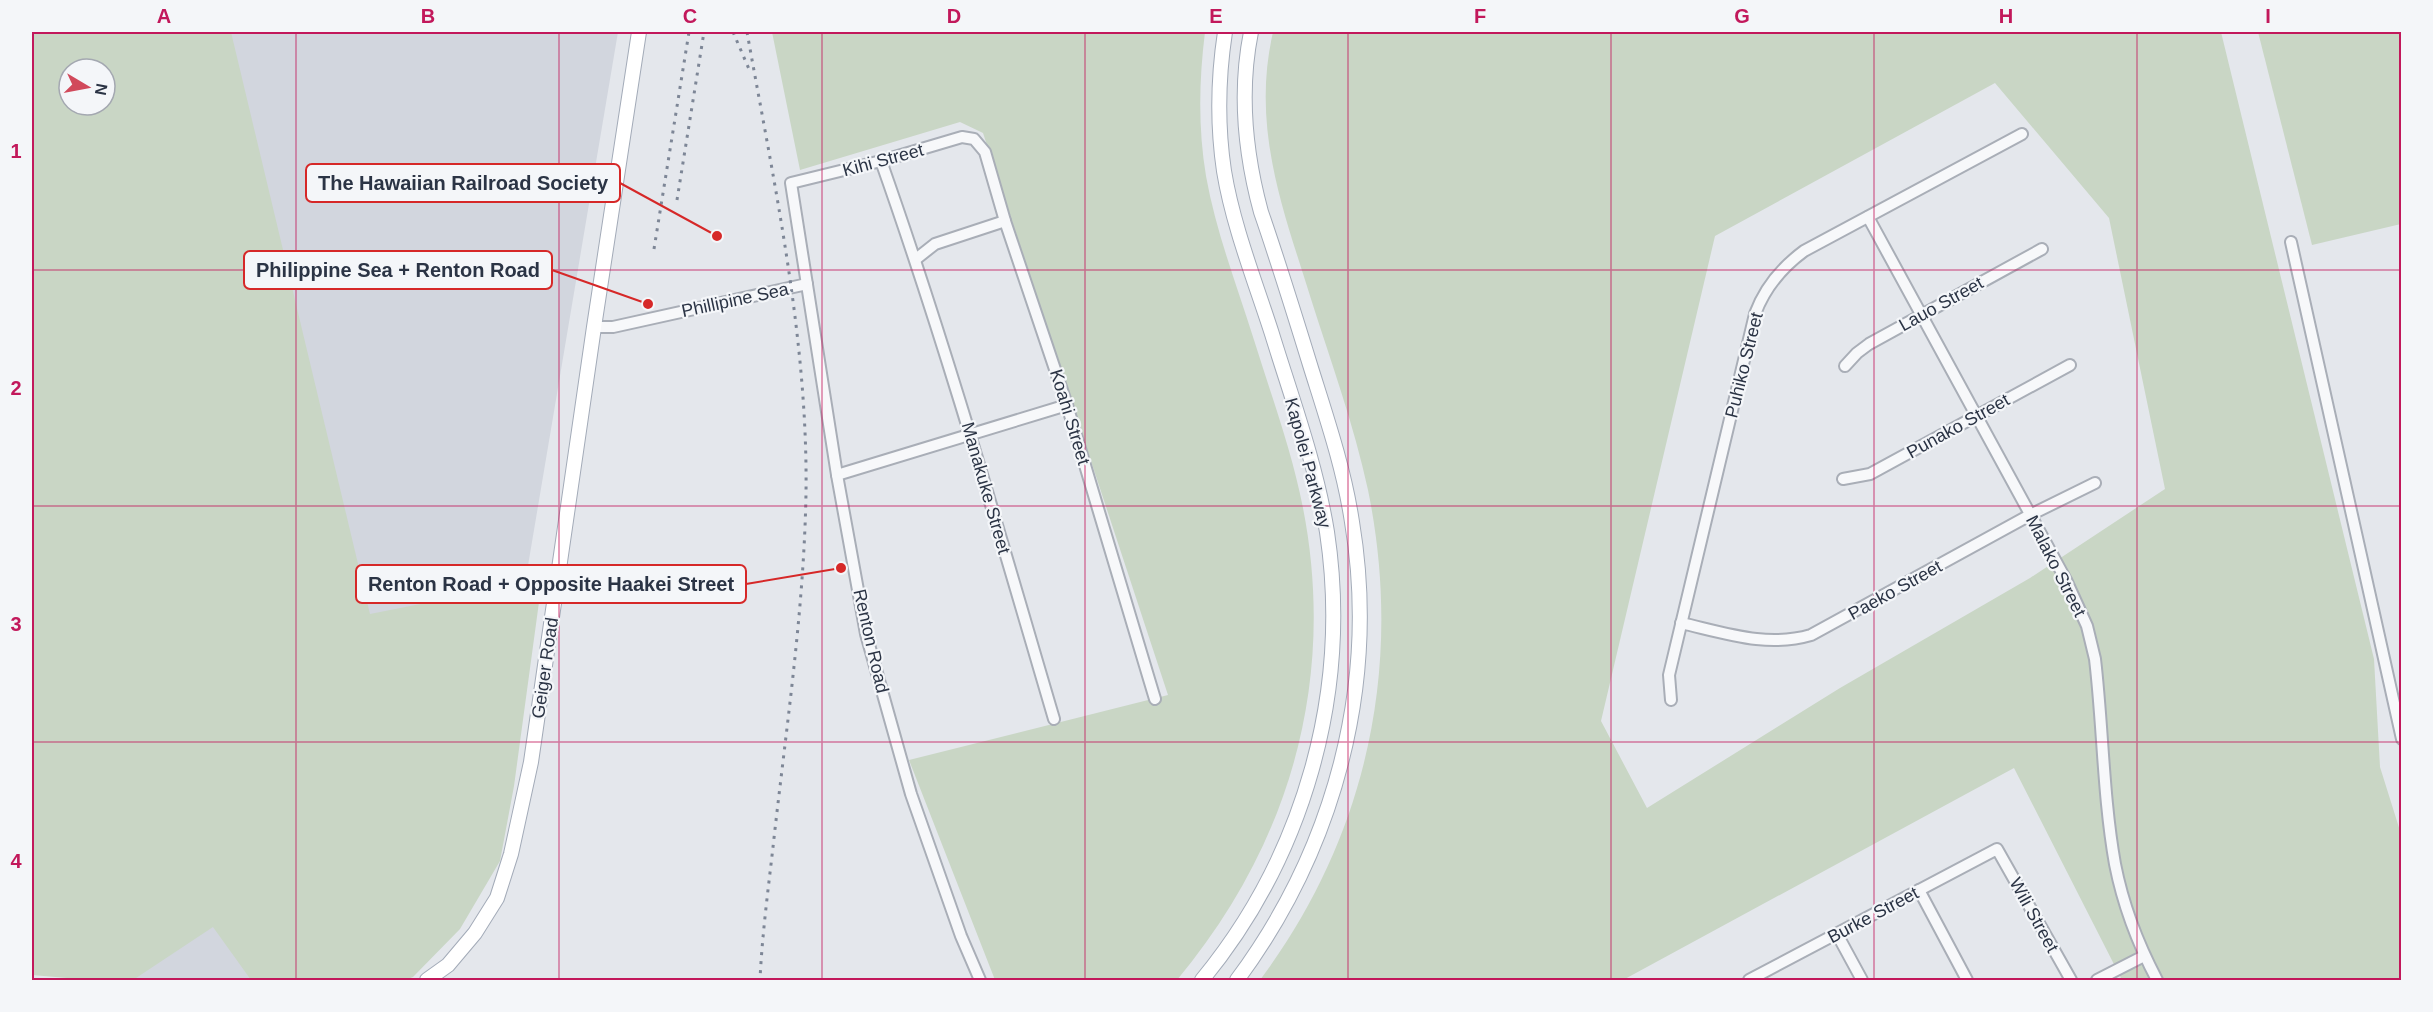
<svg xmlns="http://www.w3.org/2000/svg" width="2433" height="1012" viewBox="0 0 2433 1012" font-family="Arial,sans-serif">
  <rect width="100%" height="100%" fill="#e4e7ec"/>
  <!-- built -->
  <path fill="#d2d6de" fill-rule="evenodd" d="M32 32H618L478 862 377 980H90L32 973ZM69 69H105V105H69Z"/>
  <!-- green -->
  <g fill="#c9d6c5" fill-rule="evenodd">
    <path d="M32 32H231L370 614 542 580 514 786 500 861 460 929 413 977 405 980H251L213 927 133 980H90L32 975ZM69 69H105V105H69Z"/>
    <path d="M772 32H1205C1199 80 1198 128 1206 176 1216 232 1237 286 1254 340 1271 395 1292 451 1303 508 1337 682 1289 846 1177 980H995L909 760 1168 695 983 133 960 122 800 170Z"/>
    <path d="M1273 32H2221L2374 659 2380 767 2401 834V980H2122L2014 768 1623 980H1260C1367 837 1404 665 1368 490 1354 425 1331 362 1311 299 1283 209 1251 128 1273 32ZM1995 83 2109 218 2165 489 2030 578 1840 688 1647 808 1601 721 1715 236Z"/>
    <path d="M2258 32H2401V224L2312 245Z"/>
  </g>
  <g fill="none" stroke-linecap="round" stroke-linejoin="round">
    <!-- minor casing -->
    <g stroke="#a9aeb7" stroke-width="14">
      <g id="minor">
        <path d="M881 161C946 345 999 532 1054 719"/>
        <path d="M1868 217 2066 580 2087 626 2095 659C2103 727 2103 797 2115 864 2123 905 2138 944 2157 980"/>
        <path d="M2291 242 2402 739"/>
        <path d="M916 259 935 244 1005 221"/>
        <path d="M594 327H613L807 284"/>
        <path d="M1845 366 1857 353 1869 344 2042 249"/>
        <path d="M837 475 1067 405"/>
        <path d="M1843 479 1870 474 2070 365"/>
        <path d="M1681 623C1725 633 1767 648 1811 635L2030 515 2095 483"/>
        <path d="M1671 700 1669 675 1755 314C1765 287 1781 268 1804 251L2022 134"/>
        <path d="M1919 890 1967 980"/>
        <path d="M1837 934 1862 980"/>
        <path d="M980 980 961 936 911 794 866 634 837 475 791 183 881 161 962 137 974 139 985 152 1005 221 1067 405 1155 699"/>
        <path d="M1749 980 1997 849 2071 980"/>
        <path d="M2097 980 2144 956"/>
      </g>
    </g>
    <!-- major casing -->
    <g stroke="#a3abb8" stroke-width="16">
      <g id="major">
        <path d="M427 980 448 965 475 933 497 898 511 854 531 762 594 327 639 32"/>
        <path d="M1202 980C1304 856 1351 692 1327 532 1316 464 1292 399 1272 334 1255 281 1233 226 1224 171 1217 124 1218 78 1225 32"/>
        <path d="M1237 980C1334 849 1379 685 1352 522 1344 469 1327 419 1311 368 1295 316 1279 264 1261 212 1245 153 1239 92 1251 32"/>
      </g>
    </g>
    <!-- minor -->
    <use href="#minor" stroke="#f7f8fa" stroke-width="10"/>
    <!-- major -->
    <use href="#major" stroke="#fff" stroke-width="14"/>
    <!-- rail -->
    <g stroke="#7d8696" stroke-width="3" stroke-dasharray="3 6" stroke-linecap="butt">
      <path d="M733 32 749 69"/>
      <path d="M747 32C774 183 808 339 806 493 804 611 786 729 773 847 768 891 762 936 760 980"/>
      <path d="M677 200 704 32"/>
      <path d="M654 249 689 32"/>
    </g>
  </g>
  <!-- grid -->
  <path fill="none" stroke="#c2185b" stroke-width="1.5" stroke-opacity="0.55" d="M296 32V980M559 32V980M822 32V980M1085 32V980M1348 32V980M1611 32V980M1874 32V980M2137 32V980M32 270H2402M32 506H2402M32 742H2402"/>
  <g text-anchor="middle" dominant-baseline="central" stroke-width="4.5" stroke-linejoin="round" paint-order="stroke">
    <!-- street labels -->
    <g font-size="18" fill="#2b3445" stroke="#f4f6f9">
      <text transform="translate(883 160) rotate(-15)">Kihi Street</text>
      <text transform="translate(735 300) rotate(-12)">Phillipine Sea</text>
      <text transform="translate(1941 304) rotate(-29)">Lauo Street</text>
      <text transform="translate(1744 365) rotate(-76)">Puhiko Street</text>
      <text transform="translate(1070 417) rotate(73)">Koahi Street</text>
      <text transform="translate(1958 426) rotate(-29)">Punako Street</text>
      <text transform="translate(1308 463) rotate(75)">Kapolei Parkway</text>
      <text transform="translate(986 488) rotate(74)">Manakuke Street</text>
      <text transform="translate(2056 566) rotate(63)">Malako Street</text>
      <text transform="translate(1895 590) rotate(-29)">Paeko Street</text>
      <text transform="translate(871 641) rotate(77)">Renton Road</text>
      <text transform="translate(545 668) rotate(-82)">Geiger Road</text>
      <text transform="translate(1873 915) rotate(-28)">Burke Street</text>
      <text transform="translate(2034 915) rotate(61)">Wili Street</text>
    </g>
  </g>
  <!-- callouts -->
  <path fill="none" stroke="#d62828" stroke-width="2" d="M717 236L620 183M648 304L552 270M841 568L746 584"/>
  <g fill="#d62828" stroke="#f4f6f9" stroke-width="2">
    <circle cx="717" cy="236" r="6"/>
    <circle cx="648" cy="304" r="6"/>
    <circle cx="841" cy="568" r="6"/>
  </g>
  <g fill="#f4f6f9" stroke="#d62828" stroke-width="2">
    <rect x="306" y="164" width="314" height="38" rx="6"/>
    <rect x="244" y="251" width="308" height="38" rx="6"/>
    <rect x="356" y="565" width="390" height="38" rx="6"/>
  </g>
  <g font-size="20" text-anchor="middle" font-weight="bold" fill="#2b3445">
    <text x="463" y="190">The Hawaiian Railroad Society</text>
    <text x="398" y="277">Philippine Sea + Renton Road</text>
    <text x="551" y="591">Renton Road + Opposite Haakei Street</text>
  </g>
  <!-- border -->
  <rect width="2433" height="1012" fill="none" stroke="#f4f6f9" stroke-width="66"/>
  <!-- north arrow -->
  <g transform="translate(87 87) rotate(100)"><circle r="28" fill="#f4f6f9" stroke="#a4a8b1" stroke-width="1.5"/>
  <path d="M0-4.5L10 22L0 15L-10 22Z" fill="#d1495b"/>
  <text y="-9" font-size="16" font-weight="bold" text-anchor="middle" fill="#2b3445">N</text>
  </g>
  <rect x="33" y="33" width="2367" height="946" fill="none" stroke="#c2185b" stroke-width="2"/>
  <g font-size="20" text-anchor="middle" font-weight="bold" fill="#c2185b">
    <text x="164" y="23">A</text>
    <text x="428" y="23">B</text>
    <text x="690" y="23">C</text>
    <text x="954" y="23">D</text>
    <text x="1216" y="23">E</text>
    <text x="1480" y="23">F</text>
    <text x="1742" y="23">G</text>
    <text x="2006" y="23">H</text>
    <text x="2268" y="23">I</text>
    <text x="16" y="158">1</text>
    <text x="16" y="395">2</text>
    <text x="16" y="631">3</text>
    <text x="16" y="868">4</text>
  </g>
</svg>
